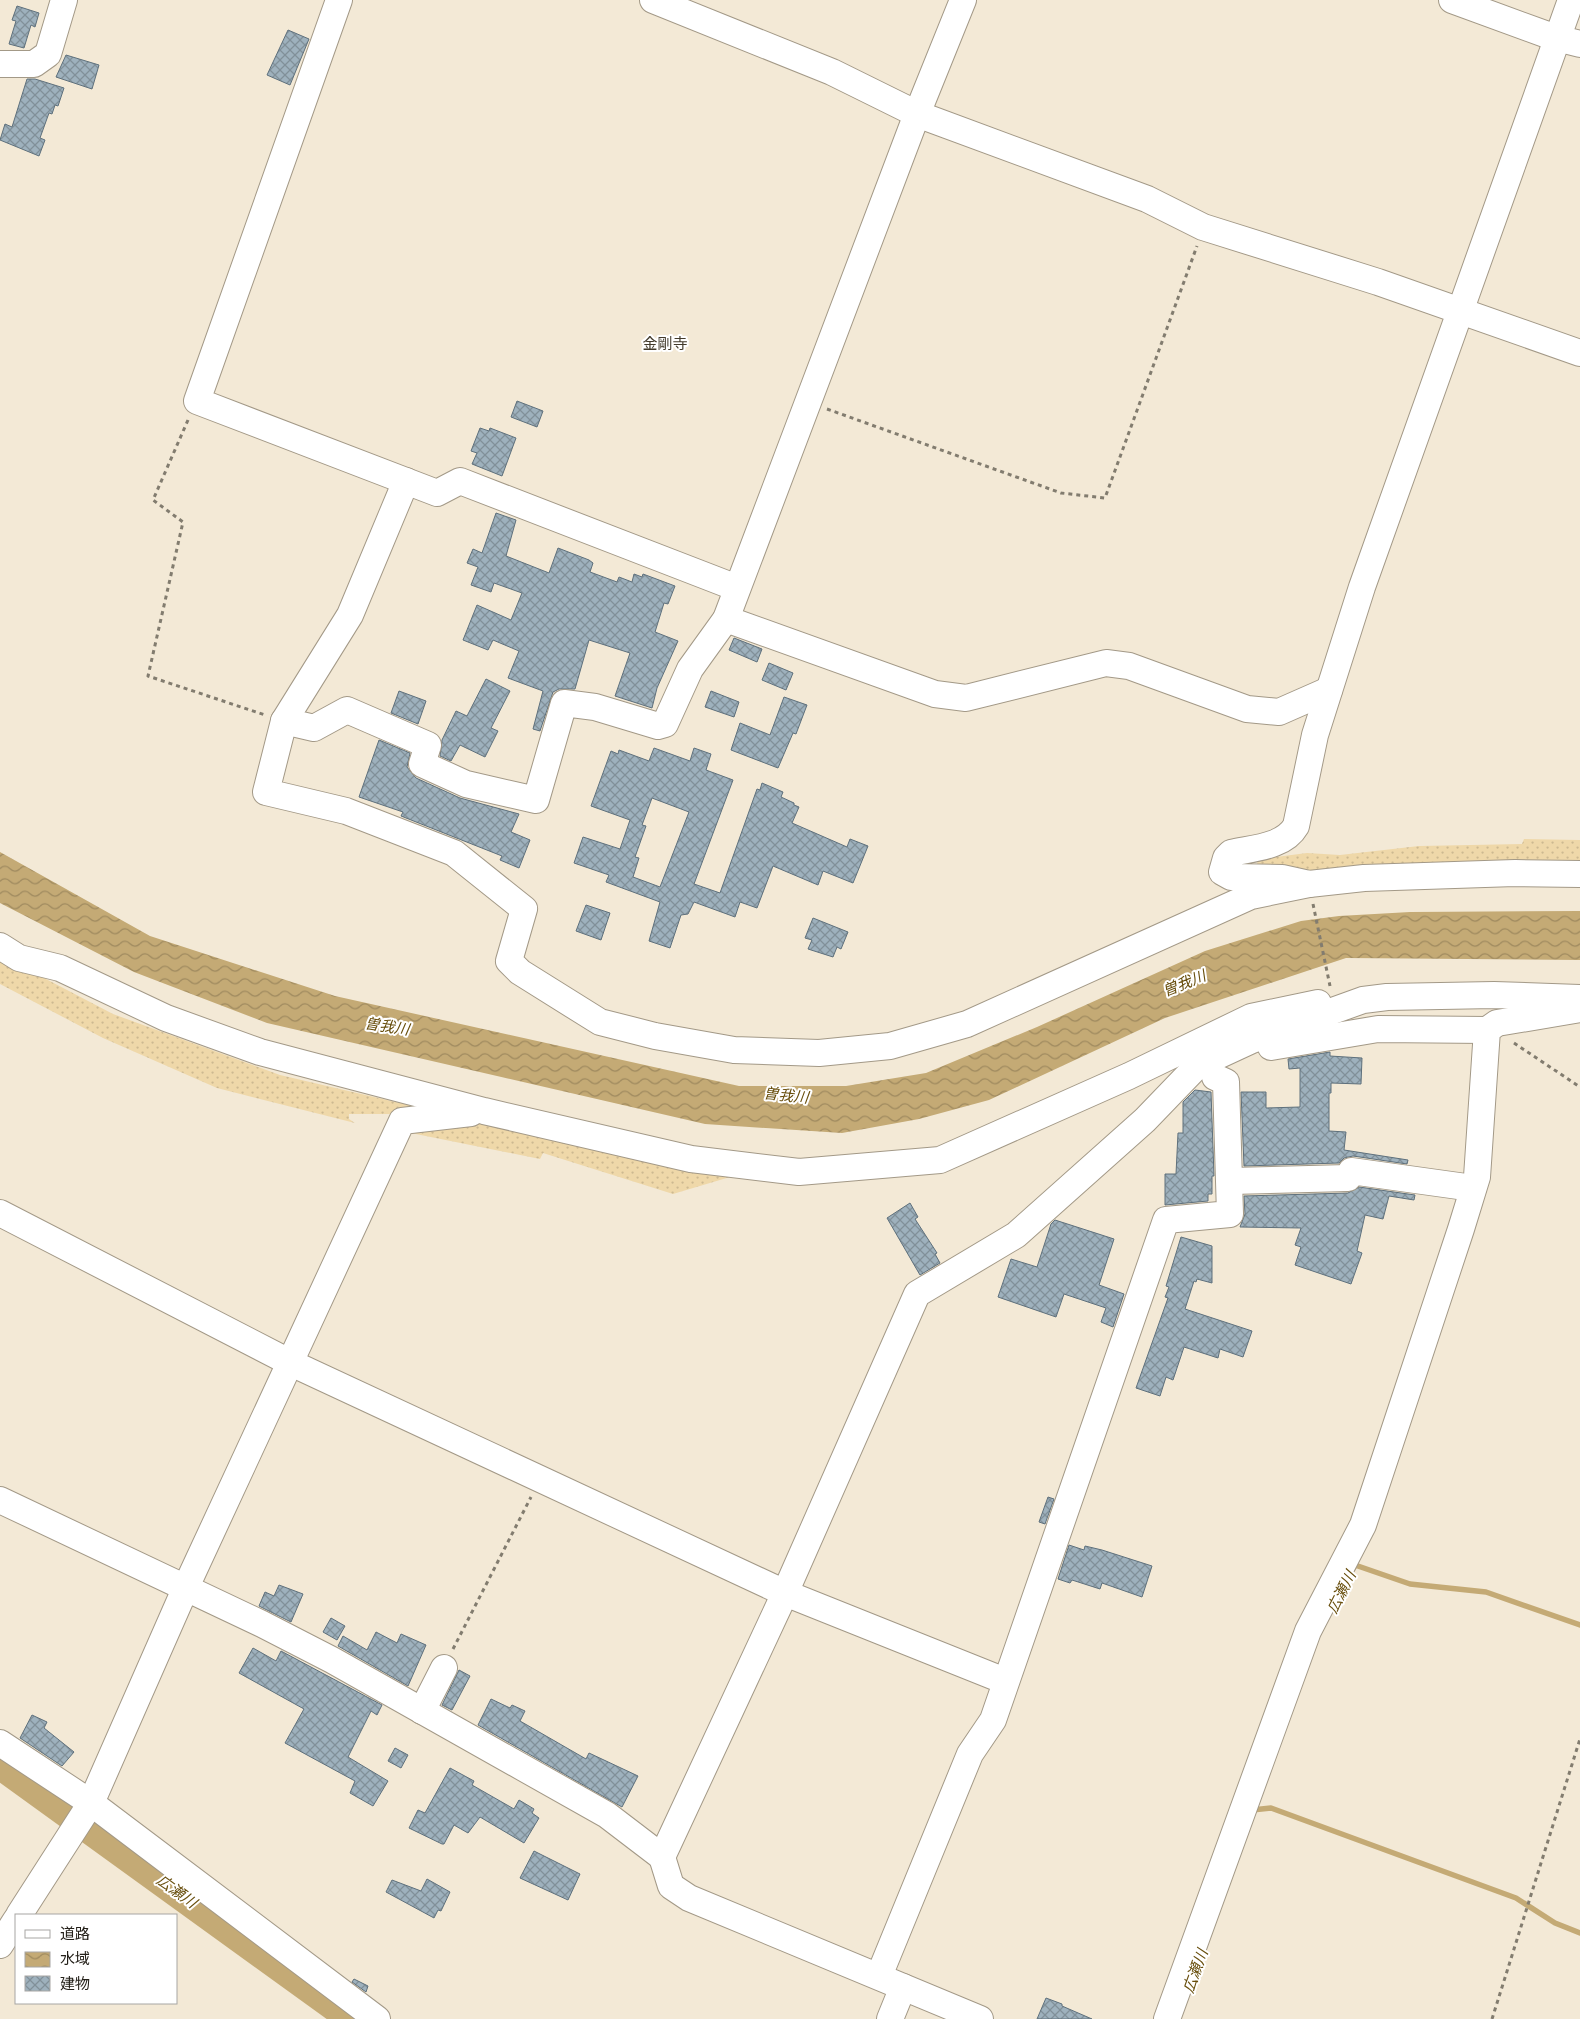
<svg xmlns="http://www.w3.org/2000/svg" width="1580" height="2019" viewBox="0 0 1580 2019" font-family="Poppins,'Noto Sans JP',sans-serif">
  <defs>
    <pattern id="grass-dots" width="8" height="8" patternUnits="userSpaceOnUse" patternTransform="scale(1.25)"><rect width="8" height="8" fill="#efd8a9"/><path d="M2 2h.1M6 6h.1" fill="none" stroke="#cdb991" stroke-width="1.8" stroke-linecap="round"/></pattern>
    <pattern id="water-waves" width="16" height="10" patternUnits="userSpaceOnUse" patternTransform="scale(1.25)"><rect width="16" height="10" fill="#c4aa75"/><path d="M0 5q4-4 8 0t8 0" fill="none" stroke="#9f8a5f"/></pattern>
    <pattern id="building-cross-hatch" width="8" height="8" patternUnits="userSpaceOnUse" patternTransform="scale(1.25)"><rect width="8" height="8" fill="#9eb1bd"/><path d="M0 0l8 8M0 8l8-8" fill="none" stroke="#819099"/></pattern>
  </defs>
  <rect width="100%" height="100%" fill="#f3e9d6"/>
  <!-- grass -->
  <g fill="url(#grass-dots)">
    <path d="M1524 839 1580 840V862L1356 871H1254L1259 859 1307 853 1340 855 1419 846 1522 844Z"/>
    <path d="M0 955 113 1014 280 1075 421 1108 419 1114H349V1119L355 1123 217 1088 103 1038 0 984Z"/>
    <path d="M484 1122 729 1174 730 1177 673 1194 543 1153 540 1159 401 1131Z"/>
  </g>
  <!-- water -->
  <path fill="url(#water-waves)" d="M0 852 150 936 335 996 739 1086H846L926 1073 1037 1027 1205 951 1301 921 1339 916 1410 912 1580 911V960L1346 958 1165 1018 989 1100 919 1119 842 1133 705 1124 267 1023 134 972 0 903Z"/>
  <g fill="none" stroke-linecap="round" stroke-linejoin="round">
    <!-- stream -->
    <g stroke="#c4aa75" stroke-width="5.5">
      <path d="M1353 1569 1355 1565 1410 1584 1486 1592 1580 1625"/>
      <path d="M1253 1808 1252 1810 1271 1808 1516 1898 1555 1923 1580 1933"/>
    </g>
    <!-- river -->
    <path stroke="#c4aa75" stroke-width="32" d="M0 1763 354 2019"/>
  </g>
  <!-- building -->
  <g fill="url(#building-cross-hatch)" stroke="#5e707c" fill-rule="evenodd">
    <path d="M17 6 39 13 35 27 31 25 24 48 9 44 16 21 12 20Z"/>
    <path d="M288 30 309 39 290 85 267 75Z"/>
    <path d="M66 55 99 65 92 89 56 77Z"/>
    <path d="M27 79H35L64 88 58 106 55 105 52 114 49 113 40 138 45 140 39 156 0 140 5 124 12 127Z"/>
    <path d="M517 401 543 411 537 427 511 417Z"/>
    <path d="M480 428 489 431 490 428 516 438 502 476 472 464 477 453 471 451Z"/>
    <path d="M496 513 516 520 506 556 549 573 558 548 589 560 593 563 590 572 617 582 619 577 632 582 634 574 642 577 643 574 675 586 668 604 664 603 655 632 678 641 657 688 652 708 615 696 630 653 589 640 575 689H559L553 692 540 731 533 729 543 691 508 678 519 651 493 640 488 650 463 640 477 605 511 620 522 593 494 583 491 592 471 585 478 567 467 563 473 549 482 553Z"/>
    <path d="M734 638 762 649 757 662 729 650Z"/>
    <path d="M769 663 793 673 786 690 762 680Z"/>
    <path d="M486 679 510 691 491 728 498 731 485 757 460 745 451 761 440 756 442 740 456 711 467 716Z"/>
    <path d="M399 691 426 701 418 724 391 713Z"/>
    <path d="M711 691 739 702 734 717 705 707Z"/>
    <path d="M784 697 807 705 796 734 793 733 778 768 731 750 740 723 770 735Z"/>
    <path d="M379 740 410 753 407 767 416 778 460 798 519 814 511 832 530 840 519 868 500 860 502 856 401 816 403 812 359 797Z"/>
    <path d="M654 748 690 761 694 748 711 754 706 770 733 780 694 884 720 893 757 789 760 790 762 783 783 792 781 797 794 803V805L799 807 792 823 847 847 850 839 868 846 853 883 823 871 818 885 773 866 757 908 740 902 735 917 694 902 688 914 681 915 670 948 649 941 660 902 606 882 609 875 574 863 583 837 620 849 630 820 591 806 611 751 618 754 619 750 649 761ZM652 798 689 812 660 887 633 877 639 858 635 857 646 826 642 825Z"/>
    <path d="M586 905 610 913 601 940 576 931Z"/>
    <path d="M813 918 848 932 841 949 837 947 833 957 808 949 812 940 805 938Z"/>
    <path d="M1330 1052V1056L1362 1058 1361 1084 1331 1083V1093H1329V1131L1346 1132 1344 1150 1408 1160 1407 1164 1353 1156 1344 1158 1339 1163 1244 1166 1241 1092H1266V1108L1300 1107V1068L1289 1069 1288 1059Z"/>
    <path d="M1195 1090 1211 1092 1214 1176H1212V1194H1208V1201L1165 1205V1174H1176L1178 1133H1183V1102Z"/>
    <path d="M1359 1187 1415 1195 1414 1200 1389 1196 1383 1219 1365 1215 1357 1251 1362 1253 1351 1284 1295 1265 1301 1247 1295 1245 1301 1228 1240 1227 1245 1214 1244 1196 1348 1193Z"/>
    <path d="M910 1203 918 1217 915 1219 937 1253 935 1254 940 1263 920 1275 887 1218Z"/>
    <path d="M1055 1220 1114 1239 1099 1285 1124 1294 1113 1327 1101 1322 1106 1308 1064 1294 1056 1317 998 1297 1011 1259 1037 1267 1051 1224Z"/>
    <path d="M1181 1237 1212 1246V1283L1197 1279 1196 1282 1194 1281 1185 1309 1252 1331 1243 1357 1220 1349 1218 1358 1184 1347 1173 1380 1166 1377 1160 1396 1136 1388 1168 1298 1165 1297 1169 1287 1166 1286Z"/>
    <path d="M1048 1497 1054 1499 1045 1524 1039 1522Z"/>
    <path d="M1069 1545 1084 1550 1085 1546 1102 1550 1152 1566 1142 1597 1102 1583 1100 1589 1072 1580 1070 1583 1058 1579Z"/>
    <path d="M279 1585 303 1594 291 1622 259 1606 265 1592 274 1596Z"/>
    <path d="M331 1618 345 1626 337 1640 323 1632Z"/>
    <path d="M376 1632 397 1643 401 1634 426 1645 408 1686 338 1646 343 1636 367 1650Z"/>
    <path d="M253 1648 276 1661 281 1651 382 1705 377 1715 371 1711 348 1757 388 1781 373 1806 350 1793 355 1781 285 1743 304 1709 239 1673Z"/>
    <path d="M459 1670 470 1676 452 1710 442 1705Z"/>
    <path d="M491 1699 510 1708 512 1705 525 1711 520 1721 586 1759 589 1753 638 1776 622 1807 478 1725Z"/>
    <path d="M32 1715 47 1722 44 1728 74 1752 62 1766 20 1738Z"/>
    <path d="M395 1748 408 1755 401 1768 388 1761Z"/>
    <path d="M450 1768 474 1781 472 1785 514 1809 519 1800 534 1809 532 1813 539 1818 524 1843 480 1817 468 1833 454 1825 444 1844H442L409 1828 418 1810 425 1813Z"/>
    <path d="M534 1851 580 1874 568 1900 520 1878Z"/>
    <path d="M427 1879 450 1892 441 1911 438 1910 434 1918 386 1892 392 1880 421 1891Z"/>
    <path d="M354 1979 368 1986 366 1992 352 1982Z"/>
    <path d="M1046 1998 1062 2004V2006L1092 2019H1037Z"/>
  </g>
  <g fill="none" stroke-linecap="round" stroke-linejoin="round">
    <!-- minor casing -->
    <g stroke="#a39987" stroke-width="28">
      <g id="minor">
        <path d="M339 0 197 401 437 493 460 481 737 588"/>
        <path d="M653 0 832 72 917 114 1147 199 1203 227 1378 282 1580 353"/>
        <path d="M1452 0 1556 38 1580 44"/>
        <path d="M1571 0 1362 587 1315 735 1296 826C1284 847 1253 848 1231 853L1226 858 1222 872 1231 877 1282 878 1309 884 1364 878 1515 873 1580 874"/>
        <path d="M0 64H34L48 54 64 0"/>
        <path d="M406 481 350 615 284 721 266 792 346 811 454 853 524 909 509 961 520 972 600 1022 655 1036 734 1050 819 1053 890 1046 967 1024 1251 896 1309 884"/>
        <path d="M726 619 935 694 966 698 1106 663 1129 666 1247 709 1279 712 1329 690"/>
        <path d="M284 721 314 728 347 710 428 745 422 764 466 784 536 800 564 703 595 707 658 726 665 724 690 669 726 619 917 114 963 0"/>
        <path d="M0 946 19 958 60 968 166 1018 260 1052 484 1111 691 1159 799 1172 940 1160 1129 1076 1251 1017 1318 1003"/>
        <path d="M1271 1047 1378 1029 1487 1030"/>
        <path d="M1230 1181 1348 1178 1351 1171 1473 1188"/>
        <path d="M0 1213 291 1363 785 1593 1005 1681"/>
        <path d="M0 1500 262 1624 332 1660 607 1815 662 1857"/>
        <path d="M422 1711 444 1668"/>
        <path d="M0 1743 91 1803 377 2019"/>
        <path d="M19 1915 91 1803 186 1587 402 1121 471 1113"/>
        <path d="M0 1945 16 1920"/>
        <path d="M879 1976 970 1754 993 1720 1166 1220 1230 1214 1226 1082 1215 1077"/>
        <path d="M890 2019 903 1987"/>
        <path d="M980 2019 689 1898 671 1886 662 1857 785 1593 917 1294 1016 1235 1145 1120 1198 1065 1252 1040 1363 1000 1387 997 1494 995 1580 998"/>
        <path d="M1167 2019 1308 1631 1363 1525 1461 1229 1477 1177 1487 1030 1497 1023 1580 1009"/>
      </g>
    </g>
    <!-- path -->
    <g stroke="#827c6f" stroke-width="3" stroke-dasharray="4 4" stroke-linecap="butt">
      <path d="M827 409 1061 493 1105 498 1197 246"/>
      <path d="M188 420 153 500 183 522 148 676 265 715"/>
      <path d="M1313 904 1330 986"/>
      <path d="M1514 1043 1580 1087"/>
      <path d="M453 1649 531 1497"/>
      <path d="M1492 2019 1580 1739"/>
    </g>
    <!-- minor -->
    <use href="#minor" stroke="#fff" stroke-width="26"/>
  </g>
  <g text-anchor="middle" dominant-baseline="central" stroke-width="4" stroke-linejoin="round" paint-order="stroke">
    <!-- neighbourhood labels -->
    <g font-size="15" fill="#423a2b" stroke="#fff">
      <text x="665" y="343">金剛寺</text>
    </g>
    <!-- water labels -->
    <g font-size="15" font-style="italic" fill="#684e0c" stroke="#fff">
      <text transform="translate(1184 983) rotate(-22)">曽我川</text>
      <text transform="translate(387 1026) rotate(9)">曽我川</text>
      <text transform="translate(786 1095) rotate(6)">曽我川</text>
      <text transform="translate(1341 1592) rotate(-63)">広瀬川</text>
      <text transform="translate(177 1891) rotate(36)">広瀬川</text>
      <text transform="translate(1195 1971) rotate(-70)">広瀬川</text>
    </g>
  </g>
  <!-- legend -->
  <rect x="15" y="1914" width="162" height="90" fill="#ffffff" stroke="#a7a6a3"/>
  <rect x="25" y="1930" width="25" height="8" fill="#ffffff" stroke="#a7a6a3"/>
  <text x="60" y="1939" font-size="15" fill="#242019">道路</text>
  <rect x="25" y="1952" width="25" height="15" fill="url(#water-waves)" stroke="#a7a6a3"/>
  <text x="60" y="1964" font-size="15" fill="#242019">水域</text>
  <rect x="25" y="1976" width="25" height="15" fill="url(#building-cross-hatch)" stroke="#a7a6a3"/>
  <text x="60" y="1989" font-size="15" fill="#242019">建物</text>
</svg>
